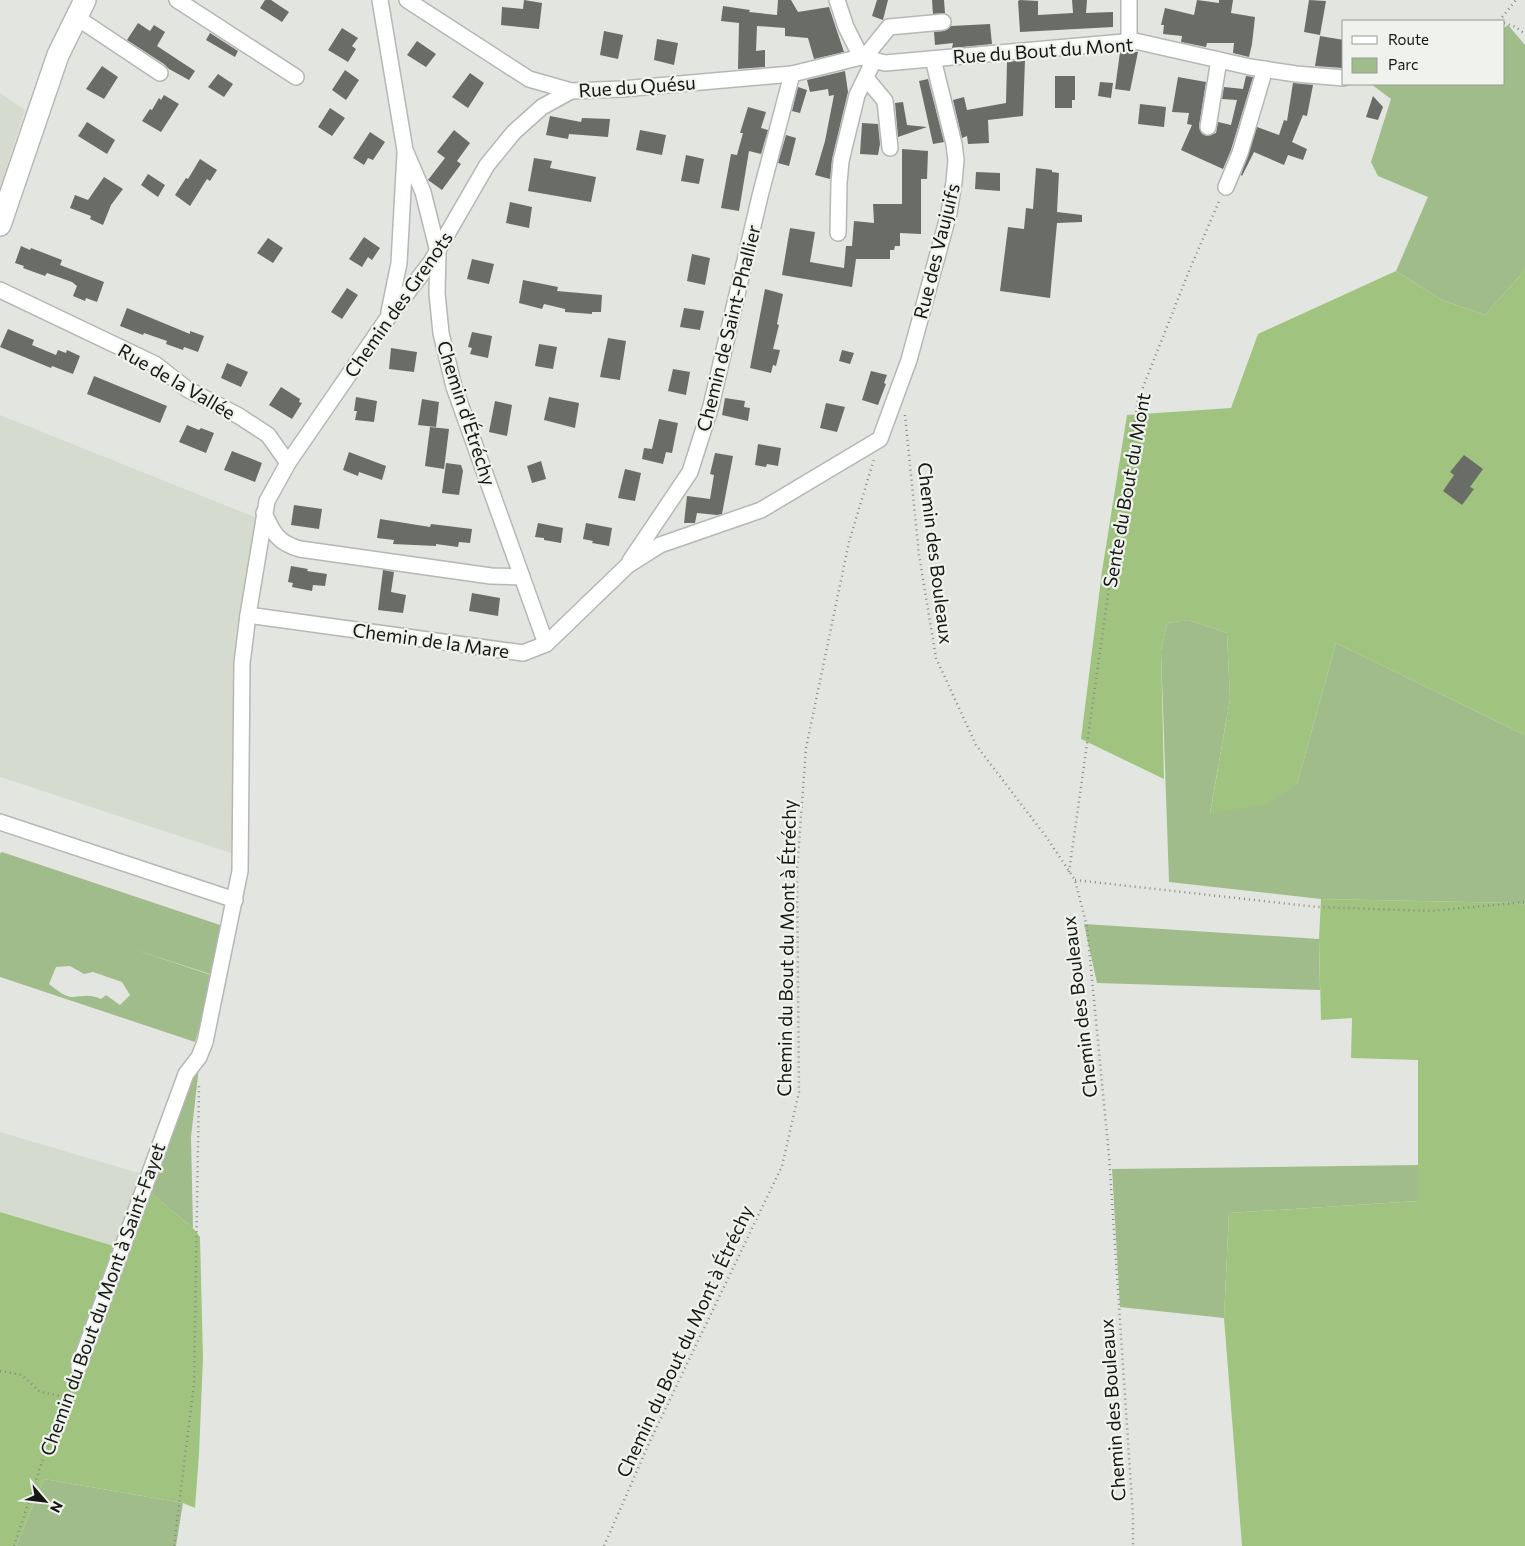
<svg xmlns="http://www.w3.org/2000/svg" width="1525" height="1546" viewBox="0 0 1525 1546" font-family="Commissioner,sans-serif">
  <rect width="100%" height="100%" fill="#e3e6e0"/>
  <!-- built -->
  <g fill="#d5dccf">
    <path d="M0 93 25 110 0 187Z"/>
    <path d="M0 415 257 518 249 623V795L237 855 0 777Z"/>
    <path d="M0 1132 146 1175 114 1246 0 1212Z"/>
  </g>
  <!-- green -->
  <g fill="#a1bc8b" fill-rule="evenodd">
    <path d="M1508 25 1525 45V270L1485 315 1442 300 1396 271 1428 197 1378 176 1371 162 1391 99 1371 84H1504V28Z"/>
    <path d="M1189 620 1227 633 1230 699 1210 813 1297 784 1336 643 1525 735V905L1516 903 1321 899 1169 882 1161 651 1167 623Z"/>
    <path d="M2 852 226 927 216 976 127 947 214 976 195 1042 0 977V854ZM70 966 84 974 93 972 122 982 130 995 120 1005 106 995 101 999C91 994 84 996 73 997 64 997 56 989 49 984L56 967Z"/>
    <path d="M1084 924 1319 939 1320 990 1097 983Z"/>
    <path d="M201 1049 191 1137 193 1228 147 1190Z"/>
    <path d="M1418 1165V1201L1229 1213 1224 1318 1120 1307 1112 1169Z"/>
    <path d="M44 1479 183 1503 176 1546H16Z"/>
  </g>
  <!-- forest -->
  <g fill="#a0c47f">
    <path d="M1525 270V735L1336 643 1297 784 1264 805 1210 814 1230 699 1227 633 1189 620 1167 623 1161 651 1164 779 1081 739 1102 571 1127 415 1231 408 1258 334 1396 271 1442 300 1485 315Z"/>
    <path d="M1321 899 1516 903 1525 905V1546H1242L1224 1318 1229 1213 1418 1201V1060L1351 1058 1352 1018 1321 1020 1319 939Z"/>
    <path d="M147 1190 193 1228 200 1237 203 1358 199 1454 195 1508 183 1503 44 1479 16 1546H0V1212L114 1246Z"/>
  </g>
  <!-- building -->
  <g fill="#696c67">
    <path d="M265 0H271L289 12 282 22 260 8Z"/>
    <path d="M524 0 542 3 539 29 501 25 502 7 523 9Z"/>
    <path d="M778 0H791L798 12 829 7 844 52 814 59 808 38 785 36V28L757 26 756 51 765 50V67L738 69 739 23 721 21 723 6 750 10 749 12 777 15Z"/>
    <path d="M877 0H888L883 20 872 16Z"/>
    <path d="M932 0H944L945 13 933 14Z"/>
    <path d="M1020 0 1038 1V15L1073 13 1072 0H1087L1086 13 1113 12V27L1020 32 1018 1Z"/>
    <path d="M1197 0 1219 3V0H1233L1231 13 1255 17 1252 44 1249 57 1233 53 1234 43H1207L1206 47 1181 42 1182 36 1163 34 1164 25H1161L1165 8 1194 15Z"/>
    <path d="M1309 0 1326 1 1320 35 1304 32Z"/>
    <path d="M138 23 150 31 154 25 165 32 157 46 195 71 189 80 169 69 164 64 127 40Z"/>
    <path d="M990 24 992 44 952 48 953 43 935 45 934 32 944 31 951 26Z"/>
    <path d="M342 28 358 38 352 46 356 49 348 62 328 50Z"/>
    <path d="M604 31 623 35 618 59 600 55Z"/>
    <path d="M210 33 238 51 235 57 206 40Z"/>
    <path d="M1320 36 1344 40 1342 68 1315 66Z"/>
    <path d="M657 39 678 43 674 65 654 60Z"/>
    <path d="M417 41 436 54 426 67 407 55Z"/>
    <path d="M1128 51 1138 52 1130 91 1115 89 1120 52Z"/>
    <path d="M1025 60 1023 116 988 120 989 143 968 144 967 136 962 138 953 100 964 97 967 110 1006 103 1007 62Z"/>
    <path d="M102 66 118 77 104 99 86 89Z"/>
    <path d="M345 70 359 80 346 100 332 90Z"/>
    <path d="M845 71 848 92 832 159 830 179 815 175 825 141 834 95 829 96 828 89 810 92 807 80Z"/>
    <path d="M470 73 484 83 468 108 452 97Z"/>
    <path d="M218 74 233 84 224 97 208 87Z"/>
    <path d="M1055 76H1075V100H1072V108H1055Z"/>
    <path d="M1246 76 1253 77 1231 150 1223 169 1181 150 1192 125 1187 124 1189 113 1172 112 1178 77 1206 82 1199 126 1202 134 1207 136 1216 133 1218 122 1231 125 1237 100 1222 99 1224 87 1243 89Z"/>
    <path d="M928 79 944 142 933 144 919 81Z"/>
    <path d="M1100 82 1113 83 1111 98 1098 96Z"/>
    <path d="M1293 83 1313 85 1307 116 1303 115 1292 142 1307 149 1303 160 1288 155 1284 165 1254 152 1242 176 1241 175 1257 127 1279 135 1284 120 1287 121Z"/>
    <path d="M798 87 807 90 800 113 792 111Z"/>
    <path d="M164 95 179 104 161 132 142 121 150 109 152 110 159 98 161 100Z"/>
    <path d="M1373 96 1383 107 1378 120 1366 117Z"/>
    <path d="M903 102 907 125 927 127 898 137 895 103Z"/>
    <path d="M1140 104 1166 107 1164 127 1138 124Z"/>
    <path d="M748 107 766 112 761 128 768 130 761 154 749 151 739 211 721 208 731 154 737 155 743 133H740Z"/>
    <path d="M330 108 345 118 332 136 318 127Z"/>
    <path d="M550 116 581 122 582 118 610 119 608 137 569 134 568 139 546 135Z"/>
    <path d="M87 122 115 140 107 154 78 136Z"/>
    <path d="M862 123 878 124 880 144 878 155 860 154Z"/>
    <path d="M454 130 470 143 457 161 461 164 442 190 428 180 445 158 437 152Z"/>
    <path d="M640 130 666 135 662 155 636 150Z"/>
    <path d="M370 132 385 142 373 160 368 158 364 165 353 158Z"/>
    <path d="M786 135 796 138 789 166 778 163Z"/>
    <path d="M902 149 928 151 927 179H921V234L900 233V246H895L894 250H890V259H856L852 287 782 275 790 228 815 232 810 262 844 268 846 246H852L854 221 874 223 873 204H902Z"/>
    <path d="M686 155 704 159 699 184 681 181Z"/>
    <path d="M534 158 552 161 550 168 596 177 591 202 528 191Z"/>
    <path d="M200 159 217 170 210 181 207 179 190 206 175 195 186 178 188 179Z"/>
    <path d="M1036 168 1052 170V172L1059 173 1057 212 1082 215V222L1057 223 1050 298 1000 291 1008 227 1024 229 1026 208 1033 209Z"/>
    <path d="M976 172 1000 173V191L975 189Z"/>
    <path d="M148 174 165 185 158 197 141 185Z"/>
    <path d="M104 177 123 189 111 205 103 225 90 219 91 216 70 208 75 195 88 200Z"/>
    <path d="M510 202 532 207 529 228 506 223Z"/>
    <path d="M364 237 380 248 372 260 368 257 362 267 349 259Z"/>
    <path d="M268 238 283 248 273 263 257 253Z"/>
    <path d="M21 246 30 250 31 248 62 260 60 265 104 282 97 302 86 298 85 301 73 296 77 286 72 282 47 273 45 276 23 268 24 266 15 263Z"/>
    <path d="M692 254 710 258 705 285 687 281Z"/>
    <path d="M472 259 494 264 489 284 467 279Z"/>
    <path d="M523 280 558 287 557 291 602 295 601 312H592V314L565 312V309L544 304 542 309 519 303Z"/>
    <path d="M347 288 358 295 342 319 331 312Z"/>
    <path d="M765 289 783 294 777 324 779 325 773 349 780 350 776 366 773 365 771 373 750 368Z"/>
    <path d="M127 308 190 334V331L204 336 198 352 184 347 183 350 166 344 167 341 144 333 143 335 120 326Z"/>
    <path d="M684 308 704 311 700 330 680 327Z"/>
    <path d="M8 329 34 340 32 345 56 355 58 350 66 353 67 350 80 356 73 374 52 366 51 368 0 347Z"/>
    <path d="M472 332 492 336 488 358 470 354 472 348 468 347Z"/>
    <path d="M608 338 626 341 620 380 600 377Z"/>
    <path d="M539 344 557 347 553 369 535 366Z"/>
    <path d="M391 348 417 352 414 372 389 369Z"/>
    <path d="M842 350 854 353 850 364 839 361Z"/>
    <path d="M227 363 248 372 241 387 221 378Z"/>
    <path d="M673 369 690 372 686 395 668 391Z"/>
    <path d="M871 371 887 375 884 383 886 384 878 405 862 400Z"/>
    <path d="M94 376 167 406 160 423 87 394Z"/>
    <path d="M281 387 300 399 299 402 302 403 292 419 269 405Z"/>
    <path d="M356 397 377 401 374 422 355 420 357 411H354Z"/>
    <path d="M549 397 579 403 575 428 544 420Z"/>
    <path d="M725 398 745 401 744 407 750 408 748 421 722 415Z"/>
    <path d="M422 399 439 402 436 427 418 425Z"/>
    <path d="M495 401 512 405 507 436 489 432Z"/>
    <path d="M826 403 845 407 837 432 820 428Z"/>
    <path d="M659 419 678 423 672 453 666 452 663 464 642 459 644 448 652 449Z"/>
    <path d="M187 425 199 430 201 428 214 433 206 453 179 442Z"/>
    <path d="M430 427 449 429 444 469 425 466Z"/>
    <path d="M758 444 781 448 778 466 767 464 766 467 755 465Z"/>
    <path d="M232 451 262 463 255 482 224 470Z"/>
    <path d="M349 452 386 466 382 480 359 472 358 476 343 470Z"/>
    <path d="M715 453 733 456 722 514 717 515 697 513 695 523H684L687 496 710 499 714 475 710 474Z"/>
    <path d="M1464 455 1483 469 1470 487 1474 489 1462 505 1443 491 1454 475 1450 472Z"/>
    <path d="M541 461 546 479 532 483 527 466Z"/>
    <path d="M446 463 461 465 463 471 459 495 442 493Z"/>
    <path d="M625 469 641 473 635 501 618 498Z"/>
    <path d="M294 505 322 509 319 529 291 525Z"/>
    <path d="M380 519 430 527 431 524 472 529 470 543 459 542 458 547 436 544V546L393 544 394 540 377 538Z"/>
    <path d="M538 523 563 528 561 543 544 540V538L535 537Z"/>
    <path d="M586 523 612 528 609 546 592 543 593 541 583 539Z"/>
    <path d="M291 566 308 569 307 571 327 574 325 586 313 585 312 591 292 587 293 583 288 582Z"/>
    <path d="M383 570 394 572 391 592 406 595 403 613 378 610Z"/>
    <path d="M472 593 500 598 498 616 469 611Z"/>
  </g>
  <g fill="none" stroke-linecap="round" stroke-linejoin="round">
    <!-- street casing -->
    <g stroke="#b4b8b2" stroke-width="18">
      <g id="street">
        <path d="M177 0 296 77"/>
        <path d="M380 0 405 150 423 192 438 252 437 293 441 333 454 387 546 644"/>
        <path d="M407 0 529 79 571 91 622 89 792 74 861 57 885 63 1135 41 1250 67 1296 74 1344 78"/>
        <path d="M837 0 846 27 861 57"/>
        <path d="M1129 0V42"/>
        <path d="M76 17 160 73"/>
        <path d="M864 58 889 27 943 22"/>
        <path d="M866 78 885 101 890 148"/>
        <path d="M1208 127 1219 60"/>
        <path d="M1226 187 1240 153 1265 69"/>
        <path d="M838 233 839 183 841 161 857 95 874 60"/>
        <path d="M0 290 155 364 187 389 239 416 268 435 288 463"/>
        <path d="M389 312 399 263 405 154"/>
        <path d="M264 513C273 533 278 543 300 549L491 576 522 577"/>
        <path d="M630 561 690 472 711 406 760 196 792 74"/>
        <path d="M248 615 523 653 546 644 627 566 660 545 761 510 880 439 909 360 949 213 954 182 956 160 954 144 933 59"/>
        <path d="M0 822 235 900"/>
        <path d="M79 1366 186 1074 199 1057 205 1042 240 871 242 663 248 615 267 501 288 463 341 386 387 319 431 262 487 165 514 132 542 107 571 91"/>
      </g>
    </g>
    <!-- secondary casing -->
    <g stroke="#b4b8b2" stroke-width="24">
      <path id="secondary" d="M0 225 58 55 85 0"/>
    </g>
    <!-- path -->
    <g stroke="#868984" stroke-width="2.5" stroke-dasharray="1 4" stroke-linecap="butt">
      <path d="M1499 21 1516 0"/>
      <path d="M1504 23 1516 27 1525 34"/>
      <path d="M905 415 919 555 936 658 976 745 1047 838 1075 880 1087 927 1109 1156 1133 1516V1546"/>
      <path d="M1069 872 1112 566 1138 400 1189 271 1220 199"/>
      <path d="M1075 880 1317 907 1432 911 1525 902"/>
      <path d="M0 1371 22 1375 40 1392 67 1397"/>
      <path d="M14 1546 44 1456 74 1378"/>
      <path d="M174 1546 194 1384 199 1086"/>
      <path d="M604 1546 651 1439 782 1166 799 1092 797 871 806 748 849 542 874 459"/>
    </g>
    <!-- street -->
    <use href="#street" stroke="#fff" stroke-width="15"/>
    <!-- secondary -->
    <use href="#secondary" stroke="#fff" stroke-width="21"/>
  </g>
  <g text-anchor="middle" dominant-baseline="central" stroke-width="4.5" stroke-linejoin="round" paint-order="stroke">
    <!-- street labels -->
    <g font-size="19" fill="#151714" stroke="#f0f3ed">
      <text transform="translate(1043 50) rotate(-4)">Rue du Bout du Mont</text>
      <text transform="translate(637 86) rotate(-4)">Rue du Quésu</text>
      <text transform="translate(936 251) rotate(-76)">Rue des Vaujuifs</text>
      <text transform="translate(398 304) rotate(-55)">Chemin des Grenots</text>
      <text transform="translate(728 328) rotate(-76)">Chemin de Saint-Phallier</text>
      <text transform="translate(177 381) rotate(30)">Rue de la Vallée</text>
      <text transform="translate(467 413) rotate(72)">Chemin d'Étréchy</text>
      <text transform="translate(1126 490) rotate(-80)">Sente du Bout du Mont</text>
      <text transform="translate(936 553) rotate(83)">Chemin des Bouleaux</text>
      <text transform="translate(431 640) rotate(8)">Chemin de la Mare</text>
      <text transform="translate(786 948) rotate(-89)">Chemin du Bout du Mont à Étréchy</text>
      <text transform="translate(1079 1007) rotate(-97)">Chemin des Bouleaux</text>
      <text transform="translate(102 1299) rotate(-70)">Chemin du Bout du Mont à Saint-Fayet</text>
      <text transform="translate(684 1341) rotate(-65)">Chemin du Bout du Mont à Étréchy</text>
      <text transform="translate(1112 1410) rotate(-94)">Chemin des Bouleaux</text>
    </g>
  </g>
  <!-- legend -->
  <rect x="1342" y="20" width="162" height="65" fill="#f0f3ed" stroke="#989b96"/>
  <rect x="1352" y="36" width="25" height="8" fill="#ffffff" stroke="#989b96"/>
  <text x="1388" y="45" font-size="15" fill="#151714">Route</text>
  <rect x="1352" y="58" width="25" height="15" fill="#a1bc8b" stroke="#989b96"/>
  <text x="1388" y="70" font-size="15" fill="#151714">Parc</text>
  <!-- north arrow -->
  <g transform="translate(45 1501) rotate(118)" stroke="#f0f3ed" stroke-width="4" paint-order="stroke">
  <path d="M0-4L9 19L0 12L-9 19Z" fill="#151714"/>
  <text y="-8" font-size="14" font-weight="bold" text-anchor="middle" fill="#151714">N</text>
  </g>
</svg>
